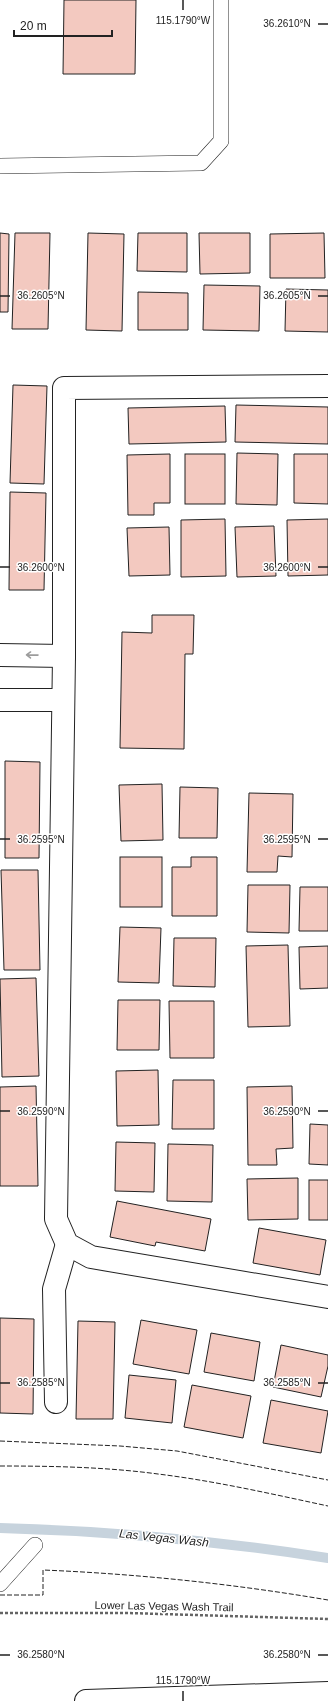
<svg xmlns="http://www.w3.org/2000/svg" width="328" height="1701" viewBox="0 0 328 1701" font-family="Helvetica,sans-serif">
  <rect width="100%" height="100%" fill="#fff"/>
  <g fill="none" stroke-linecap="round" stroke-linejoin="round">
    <!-- stream -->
    <path stroke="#c7d3dd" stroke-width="10" d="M0 1528C111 1531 219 1541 328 1558"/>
  </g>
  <!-- building -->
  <g fill="#f3c9c0" stroke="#222">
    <path d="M64 0H136L135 74H63Z"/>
    <path d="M0 233 9 234 8 312H0Z"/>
    <path d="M15 233H50L48 329H12Z"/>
    <path d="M88 233 124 234 122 331 86 330Z"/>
    <path d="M138 233H187V272L137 271Z"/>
    <path d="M199 233H250V273L200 274Z"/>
    <path d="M324 233 325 278H270V234Z"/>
    <path d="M204 285 260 286 259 331 203 330Z"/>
    <path d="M286 289 328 290V332L285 331Z"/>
    <path d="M138 292 188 293V330H138Z"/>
    <path d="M13 385 47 386 44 484 10 483Z"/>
    <path d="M236 405 328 407V444L235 442Z"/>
    <path d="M225 406 226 442 129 444 128 408Z"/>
    <path d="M237 453 278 454 277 505 236 504Z"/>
    <path d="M170 454V503H154V515H128L127 455Z"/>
    <rect x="185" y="454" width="40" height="50"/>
    <path d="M294 454H328V504L294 503Z"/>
    <path d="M10 492 46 493 44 590H9Z"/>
    <path d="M225 519 226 576 181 577V520Z"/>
    <path d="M328 519V575L288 576 287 520Z"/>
    <path d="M274 526 276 576 237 577 235 527Z"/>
    <path d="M169 527 170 575 129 576 127 528Z"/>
    <path d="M152 615H194L193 654H185L184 749 120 748 122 632 152 633Z"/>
    <path d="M5 761 40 762 39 858H5Z"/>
    <path d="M162 784 163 840 121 841 119 785Z"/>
    <path d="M180 787 218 788 217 838H179Z"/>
    <path d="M249 793 293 794 292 857 278 856 277 872H247Z"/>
    <rect x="120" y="857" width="42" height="50"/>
    <path d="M191 857H217V916H172V867H191Z"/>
    <path d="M1 870H38L40 970H4Z"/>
    <path d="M248 885H290L289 933 247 932Z"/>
    <path d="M300 887H328V931H299Z"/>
    <path d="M120 927 161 928 159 983 118 982Z"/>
    <path d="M174 938H216L215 987 173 986Z"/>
    <path d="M288 945 290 1026 248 1027 246 946Z"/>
    <path d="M328 946V988L300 989 299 947Z"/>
    <path d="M36 978 39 1076 2 1077 0 979Z"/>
    <path d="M118 1000H160L159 1050H117Z"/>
    <path d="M169 1001H214V1058H170Z"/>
    <path d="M158 1070 159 1125 117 1126 116 1071Z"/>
    <path d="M173 1080H214V1129H172Z"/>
    <path d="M36 1086 38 1186H0V1087Z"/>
    <path d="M292 1086 293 1148 276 1149 277 1165H248L247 1087Z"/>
    <path d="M310 1124 328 1125V1165L309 1164Z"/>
    <path d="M116 1142 155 1143 154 1192 115 1191Z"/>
    <path d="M168 1144 213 1145 212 1202 167 1201Z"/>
    <path d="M298 1178V1219L248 1220 247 1179Z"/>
    <rect x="309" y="1180" width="19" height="40"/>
    <path d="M117 1201 211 1219 205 1251 156 1242 155 1246 110 1237Z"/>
    <path d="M259 1228 326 1240 320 1275 253 1263Z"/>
    <path d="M0 1318 34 1319 33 1414 0 1413Z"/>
    <path d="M141 1320 197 1330 189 1374 133 1364Z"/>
    <path d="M78 1321 115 1322 113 1419H76Z"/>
    <path d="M211 1333 260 1342 254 1381 204 1372Z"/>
    <path d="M281 1345 328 1355V1366L321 1397 273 1387Z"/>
    <path d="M129 1375 176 1380 172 1423 125 1418Z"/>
    <path d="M192 1385 251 1396 243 1438 184 1427Z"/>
    <path d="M271 1400 328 1411 321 1453 263 1443Z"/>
  </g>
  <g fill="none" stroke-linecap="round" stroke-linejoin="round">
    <!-- service casing -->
    <g stroke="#222" stroke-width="16">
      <g id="service">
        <path d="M0 166 201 163 221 141V0"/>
        <path d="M0 1584 35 1545"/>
      </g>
    </g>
    <!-- minor casing -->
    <g stroke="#222" stroke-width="24">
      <g id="minor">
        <path d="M328 386 64 388V656L56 1219 67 1244 91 1257 328 1297"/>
        <path d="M0 655 64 656"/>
        <path d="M0 700H63"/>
        <path d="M56 1402 54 1289 67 1244"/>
        <path d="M86 1701 328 1693"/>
      </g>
    </g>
    <!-- path -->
    <path stroke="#646464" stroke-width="2.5" stroke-dasharray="3 2" stroke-linecap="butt" d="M0 1613H128L328 1619"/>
    <!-- service -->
    <use href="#service" stroke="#fff" stroke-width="15"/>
    <!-- minor -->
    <use href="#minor" stroke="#fff" stroke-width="22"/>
    <!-- fence -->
    <g stroke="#222" stroke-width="1" stroke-dasharray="5 2" stroke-linecap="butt">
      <path d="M0 1441 120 1446 177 1451 328 1480"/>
      <path d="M0 1466C52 1466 106 1467 158 1474 215 1481 272 1494 328 1506"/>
      <path d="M0 1595H43V1570C139 1574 234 1584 328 1600"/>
    </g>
  </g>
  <!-- one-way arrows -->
  <defs><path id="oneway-shaft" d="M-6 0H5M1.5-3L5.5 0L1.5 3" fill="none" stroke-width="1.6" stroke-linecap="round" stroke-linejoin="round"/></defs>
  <use stroke="#9c9c9c" href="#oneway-shaft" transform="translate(32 655) rotate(-179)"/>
  <!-- ticks -->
  <path fill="none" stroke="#222" stroke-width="1.5" d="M183 0V10M318 24H328M0 296H10M318 296H328M0 567H10M318 567H328M0 839H10M318 839H328M0 1111H10M318 1111H328M0 1383H10M318 1383H328M0 1655H10M318 1655H328M183 1691V1701"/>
  <g text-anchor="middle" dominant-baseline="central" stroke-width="3" stroke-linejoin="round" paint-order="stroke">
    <!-- street labels -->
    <g font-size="11" fill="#222" stroke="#fff">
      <text transform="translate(164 1606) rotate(1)">Lower Las Vegas Wash Trail</text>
    </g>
    <!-- water labels -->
    <g font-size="12" font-style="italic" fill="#222" stroke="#fff">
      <text transform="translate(164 1538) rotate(6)">Las Vegas Wash</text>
    </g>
  </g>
  <g font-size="10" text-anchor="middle" fill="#222" stroke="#fff" stroke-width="3" stroke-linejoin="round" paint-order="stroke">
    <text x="183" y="24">115.1790°W</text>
    <text x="287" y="27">36.2610°N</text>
    <text x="41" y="299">36.2605°N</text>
    <text x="287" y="299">36.2605°N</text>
    <text x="41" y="571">36.2600°N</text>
    <text x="287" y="571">36.2600°N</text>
    <text x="41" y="843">36.2595°N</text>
    <text x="287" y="843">36.2595°N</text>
    <text x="41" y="1115">36.2590°N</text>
    <text x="287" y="1115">36.2590°N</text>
    <text x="41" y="1386">36.2585°N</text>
    <text x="287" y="1386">36.2585°N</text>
    <text x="41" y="1658">36.2580°N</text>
    <text x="287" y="1658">36.2580°N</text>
    <text x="183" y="1684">115.1790°W</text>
  </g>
  <!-- scale -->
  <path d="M14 30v6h98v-6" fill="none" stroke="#222222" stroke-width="2"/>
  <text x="20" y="30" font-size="12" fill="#222222" stroke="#ffffff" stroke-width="3" paint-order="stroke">20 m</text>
</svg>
